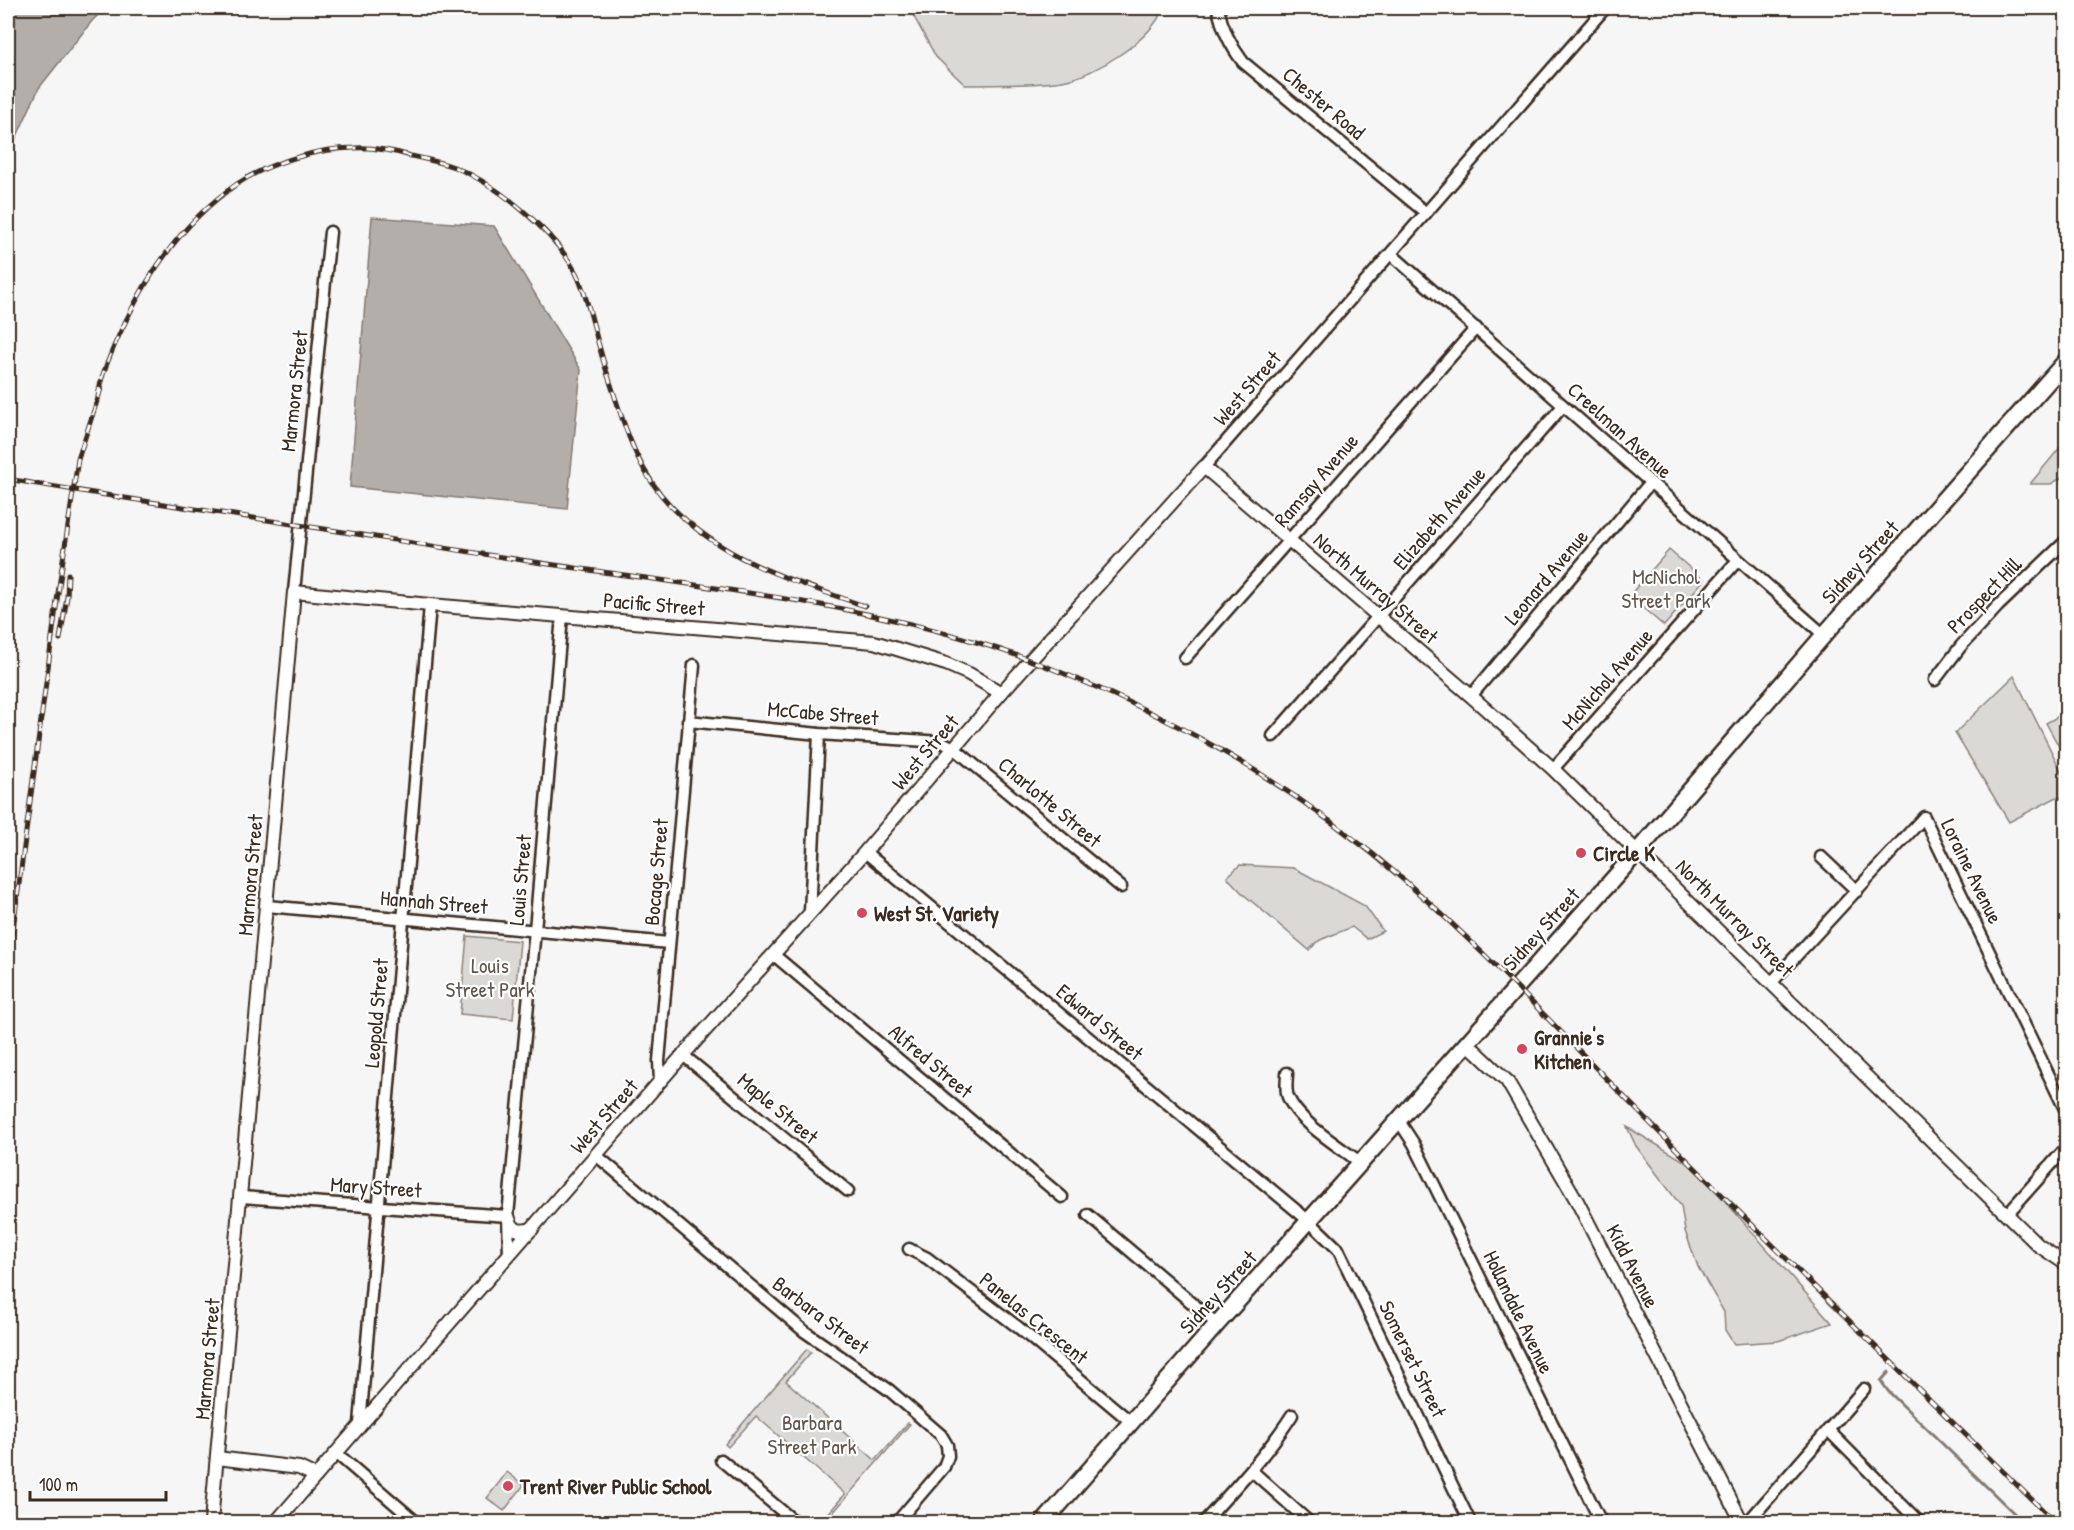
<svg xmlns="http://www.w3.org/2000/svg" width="2074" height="1530" viewBox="0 0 2074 1530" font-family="'Patrick Hand',sans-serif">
  <rect width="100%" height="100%" fill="#f7f6f6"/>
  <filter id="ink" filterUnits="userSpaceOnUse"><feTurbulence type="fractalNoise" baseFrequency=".0167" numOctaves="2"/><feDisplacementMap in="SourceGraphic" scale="12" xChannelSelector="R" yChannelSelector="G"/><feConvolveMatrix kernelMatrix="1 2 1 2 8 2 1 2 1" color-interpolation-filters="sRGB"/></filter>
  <g filter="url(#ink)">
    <!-- green -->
    <g fill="#dbd9d6" stroke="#8b827a" stroke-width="1.5">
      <path d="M961 8H1163C1153 39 1094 76 1062 81 1033 86 995 84 965 85L936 57 913 15 951 13Z"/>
      <path d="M2066 440V475L2051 484H2030Z"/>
      <path d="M1669 550 1704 580 1664 626 1629 596Z"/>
      <path d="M2014 676 2066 781V799L2057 797 2009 822 1955 733Z"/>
      <path d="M2066 712V759L2046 723Z"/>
      <path d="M1240 865 1294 868 1365 906 1383 931 1367 939 1352 927 1320 940 1309 950 1243 894 1227 877Z"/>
      <path d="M467 936 520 941 513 1019 460 1014Z"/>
      <path d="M1627 1127 1696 1168 1832 1323 1778 1341 1734 1344 1725 1330 1724 1312 1698 1267 1685 1231 1681 1206 1636 1146Z"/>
      <path d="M807 1349 811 1352 786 1381 875 1460 908 1423 910 1424 825 1522H821L845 1494 756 1416 728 1447 725 1444Z"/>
      <path d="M507 1472 524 1485 504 1511 487 1498Z"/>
    </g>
    <!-- water -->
    <g fill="#b4aeaa" stroke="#847972" stroke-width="1.5">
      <path d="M8 8H105L92 21 39 88 8 156Z"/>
      <path d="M372 217 494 226 581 370 567 509 350 487Z"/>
    </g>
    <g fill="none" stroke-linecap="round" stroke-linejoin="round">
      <!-- stream -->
      <path stroke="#847972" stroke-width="3" d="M1889 1372 1881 1381 1888 1391 2023 1522"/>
      <!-- minor casing -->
      <g stroke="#3b2a1e" stroke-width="15">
        <g id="minor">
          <path d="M1218 8C1222 29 1230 45 1243 62L1426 213"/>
          <path d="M1391 254 1824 635"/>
          <path d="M1204 467 1605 8"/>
          <path d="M294 592 330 232"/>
          <path d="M1185 658 1476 328"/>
          <path d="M1935 680 1961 646 1998 606 2066 541"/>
          <path d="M1471 696 1650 483"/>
          <path d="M688 721 819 734 942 742 954 748 1121 887"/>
          <path d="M1273 736 1563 406"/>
          <path d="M1553 769 1738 560"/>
          <path d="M865 852 1309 1221 1338 1249 1470 1522"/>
          <path d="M1821 857 1857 891"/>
          <path d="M267 906 669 943"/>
          <path d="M810 912 819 734"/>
          <path d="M774 955 1062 1197"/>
          <path d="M1772 982 1924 817 2066 1111"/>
          <path d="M683 1055 848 1191"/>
          <path d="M1287 1073C1287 1081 1285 1089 1288 1097 1298 1122 1340 1147 1361 1163"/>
          <path d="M660 1082 659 1061 694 665"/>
          <path d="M1399 1121 1414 1144 1601 1522"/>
          <path d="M596 1155 804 1331 889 1390 941 1435 947 1445 948 1456 944 1467 897 1522"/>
          <path d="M241 1197 508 1216"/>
          <path d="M2007 1214 2066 1148"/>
          <path d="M1088 1215 1217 1324"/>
          <path d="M909 1249 927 1258 1019 1328 1131 1422"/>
          <path d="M509 1255 508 1216 535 930 562 616"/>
          <path d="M360 1424 430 605"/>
          <path d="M1828 1430 1919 1522"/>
          <path d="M336 1453 416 1522"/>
          <path d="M721 1460 795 1522"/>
          <path d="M1251 1470 1309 1522"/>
          <path d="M1204 1522C1235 1488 1267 1454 1292 1415"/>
          <path d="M1748 1522 1864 1389"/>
        </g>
      </g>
      <!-- tertiary casing -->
      <g stroke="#3b2a1e" stroke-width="16">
        <g id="tertiary">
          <path d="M1467 1043 1507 1081 1577 1201 1742 1522"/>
          <path d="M508 1216C512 1230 518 1233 532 1229"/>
          <path d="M217 1458 299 1468 316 1476"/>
          <path d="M211 1522 294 592 430 605 874 642 946 664 969 674 1001 693"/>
          <path d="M276 1522 683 1055 865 852 1001 693 1204 467 1471 696 1553 769 2038 1245 2066 1264"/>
        </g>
      </g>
      <!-- secondary casing -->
      <g stroke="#3b2a1e" stroke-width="20">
        <path id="secondary" d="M1044 1522 1217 1324 1631 859 1824 635 2066 361"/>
      </g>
      <!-- minor -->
      <use href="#minor" stroke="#fff" stroke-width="10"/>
      <!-- tertiary -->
      <use href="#tertiary" stroke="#fff" stroke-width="12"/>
      <!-- secondary -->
      <use href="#secondary" stroke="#fff" stroke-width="15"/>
      <!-- rail casing -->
      <g stroke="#3b2a1e" stroke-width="5">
        <g id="rail">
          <path d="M98 397C100 378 108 361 115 344 143 281 180 223 237 184 268 163 318 148 355 148 373 147 393 151 411 156 425 159 440 162 454 167 497 184 555 232 576 273 588 297 592 323 600 349 604 365 610 381 615 397 628 437 641 475 671 506 724 561 795 582 865 606"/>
          <path d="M8 479C102 495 197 509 292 524 391 539 490 556 589 570 735 591 884 607 1024 658 1162 709 1294 784 1405 881 1493 958 1571 1044 1653 1126 1786 1259 1920 1391 2055 1522"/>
          <path d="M60 639 67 597 68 574"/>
          <path d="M8 966 58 593 78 459 101 389"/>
        </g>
      </g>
      <!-- rail -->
      <use href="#rail" stroke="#fff" stroke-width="3" stroke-dasharray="9" stroke-linecap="butt"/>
    </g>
  </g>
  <!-- markers -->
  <g fill="#d1495b" stroke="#fff" stroke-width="2">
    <circle cx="1581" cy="853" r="6"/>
    <circle cx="862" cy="913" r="6"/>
    <circle cx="1522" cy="1049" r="6"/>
    <circle cx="508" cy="1486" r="6"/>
  </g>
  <g text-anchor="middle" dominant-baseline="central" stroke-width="4.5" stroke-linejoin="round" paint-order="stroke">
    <!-- street labels -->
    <g font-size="21" fill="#3b2a1e" stroke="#fff">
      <text transform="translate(1324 103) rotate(40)">Chester Road</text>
      <text transform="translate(1247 388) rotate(-49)">West Street</text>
      <text transform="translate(294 391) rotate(-84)">Marmora Street</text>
      <text transform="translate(1620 430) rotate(42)">Creelman Avenue</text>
      <text transform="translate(1316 480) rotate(-49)">Ramsay Avenue</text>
      <text transform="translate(1439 518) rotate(-49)">Elizabeth Avenue</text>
      <text transform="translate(1860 562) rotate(-48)">Sidney Street</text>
      <text transform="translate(1546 577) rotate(-50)">Leonard Avenue</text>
      <text transform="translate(1376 588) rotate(41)">North Murray Street</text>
      <text transform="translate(1984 595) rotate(-46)">Prospect Hill</text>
      <text transform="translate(654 604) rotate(5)">Pacific Street</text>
      <text transform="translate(1607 679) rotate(-49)">McNichol Avenue</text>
      <text transform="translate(823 713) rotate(5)">McCabe Street</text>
      <text transform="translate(925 752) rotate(-50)">West Street</text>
      <text transform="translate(1050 802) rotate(40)">Charlotte Street</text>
      <text transform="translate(1972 871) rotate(64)">Loraine Avenue</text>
      <text transform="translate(656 872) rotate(-85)">Bocage Street</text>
      <text transform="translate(250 875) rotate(-85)">Marmora Street</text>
      <text transform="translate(520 880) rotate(-85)">Louis Street</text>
      <text transform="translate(434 902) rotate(5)">Hannah Street</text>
      <text transform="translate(1735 918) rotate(45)">North Murray Street</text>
      <text transform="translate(1541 929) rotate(-48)">Sidney Street</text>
      <text transform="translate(376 1013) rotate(-85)">Leopold Street</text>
      <text transform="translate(1100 1022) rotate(40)">Edward Street</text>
      <text transform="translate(931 1061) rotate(40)">Alfred Street</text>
      <text transform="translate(778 1108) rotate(40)">Maple Street</text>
      <text transform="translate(604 1116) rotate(-49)">West Street</text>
      <text transform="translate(376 1187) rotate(4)">Mary Street</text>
      <text transform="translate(1633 1266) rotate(63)">Kidd Avenue</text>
      <text transform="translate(1218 1292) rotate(-48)">Sidney Street</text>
      <text transform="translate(1519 1312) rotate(64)">Hollandale Avenue</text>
      <text transform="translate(821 1315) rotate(37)">Barbara Street</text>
      <text transform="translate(1034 1318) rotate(39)">Panelas Crescent</text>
      <text transform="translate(207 1359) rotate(-85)">Marmora Street</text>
      <text transform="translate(1413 1359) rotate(64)">Somerset Street</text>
    </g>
    <!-- park labels -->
    <g font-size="21" fill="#63564c" stroke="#fff">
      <text x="1666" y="576">McNichol<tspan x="1666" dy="24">Street Park</tspan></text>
      <text x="490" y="965">Louis<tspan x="490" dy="24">Street Park</tspan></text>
      <text x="812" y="1422">Barbara<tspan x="812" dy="24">Street Park</tspan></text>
    </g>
    <!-- poi labels -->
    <g font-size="21" font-weight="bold" fill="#3b2a1e" stroke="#fff" text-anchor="start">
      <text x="1593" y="853">Circle K</text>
      <text x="874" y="913">West St. Variety</text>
      <text x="1534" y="1037">Grannie's<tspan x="1534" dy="24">Kitchen</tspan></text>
      <text x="520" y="1486">Trent River Public School</text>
    </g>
  </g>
  <!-- margin -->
  <rect width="2074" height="1530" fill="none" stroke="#fff" stroke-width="30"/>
  <rect x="15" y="15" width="2044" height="1500" fill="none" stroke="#3b2a1e" stroke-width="2" filter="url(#ink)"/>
  <!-- scale -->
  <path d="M30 1491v9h136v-9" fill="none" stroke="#3b2a1e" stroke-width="3"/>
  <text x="39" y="1491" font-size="18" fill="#3b2a1e" stroke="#ffffff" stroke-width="4.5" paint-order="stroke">100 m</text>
</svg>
